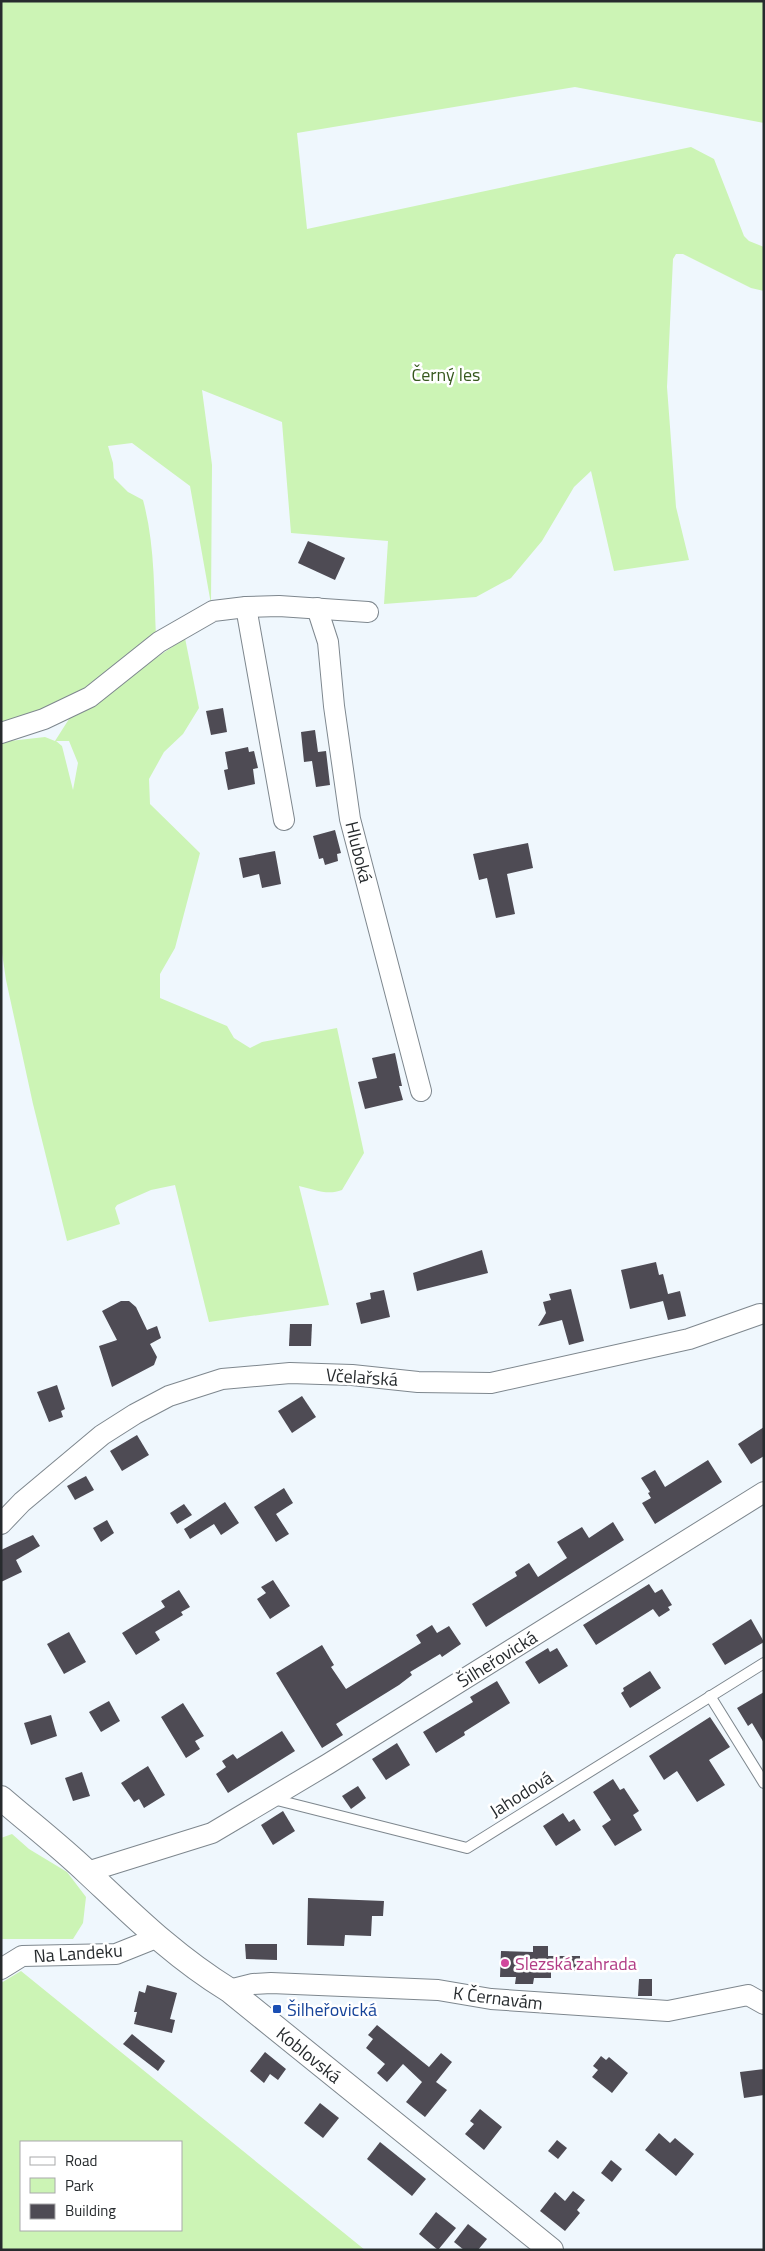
<svg xmlns="http://www.w3.org/2000/svg" width="765" height="2251" viewBox="0 0 765 2251" font-family="'Titillium Web',sans-serif">
  <rect width="100%" height="100%" fill="#eff7fd"/>
  <!-- green -->
  <g fill="#ccf4b5" fill-rule="evenodd">
    <path d="M1 1H764V123L575 87 297 133 307 229 691 147 714 159 744 236 749 241 764 247V291L751 288 683 254H676L673 259 667 387 676 507 689 560 614 571 591 471 574 487 542 541 511 578 476 597 384 604 388 541 291 533 282 422 202 390 212 465 211 604 190 486 132 443 108 446 113 463 114 478 128 492 143 500C155 544 154 591 156 637L92 686 28 718 1 726Z"/>
    <path d="M185 638 199 708 183 734 164 752 149 779 150 804 200 853 175 948 160 974V998L227 1026 234 1038 250 1048 262 1042 337 1028 364 1153 342 1190C327 1196 314 1189 299 1186L329 1305 209 1322 175 1185 151 1190 117 1205 115 1208 120 1224 67 1241 33 1104 6 980 1 946V742L45 737 55 741 76 708 98 698ZM56 741H69L78 763 73 790 62 746Z"/>
    <path d="M12 1834 29 1849 67 1872 86 1897 83 1923 73 1939H1V1838Z"/>
    <path d="M21 1971 365 2250H1V1983ZM181 2142V2230H21V2142Z"/>
  </g>
  <!-- building -->
  <g fill="#4e4b54">
    <path d="M308 541 345 558 335 580 298 563Z"/>
    <path d="M223 708 227 732 211 735 206 711Z"/>
    <path d="M315 730 318 752 326 751 330 785 316 787 312 761 304 762 301 732Z"/>
    <path d="M248 747 249 752 254 751 258 768 253 769 255 784 228 790 224 770 228 769 225 752Z"/>
    <path d="M335 830 341 853 337 854 338 861 325 865 323 858 319 859 313 836Z"/>
    <path d="M528 843 533 868 507 874 515 914 496 918 487 878 479 880 473 854Z"/>
    <path d="M275 851 281 884 262 888 259 874 243 878 239 858Z"/>
    <path d="M395 1053 402 1086H399L403 1100 365 1109 358 1082 377 1078 372 1058Z"/>
    <path d="M482 1250 488 1273 417 1291 413 1273Z"/>
    <path d="M656 1262 659 1275 663 1274 668 1294 680 1291 686 1316 668 1320 663 1301 630 1309 621 1270Z"/>
    <path d="M571 1289 584 1341 569 1345 562 1320 538 1326 546 1313 543 1302 551 1300 549 1294Z"/>
    <path d="M384 1290 390 1317 361 1324 356 1303 371 1299 370 1293Z"/>
    <path d="M121 1301H129L136 1307 147 1330 157 1326 161 1338 150 1344 157 1357 154 1365 112 1387 99 1346 117 1340 102 1311Z"/>
    <path d="M290 1324H312L311 1346H289Z"/>
    <path d="M57 1385 65 1409 61 1411 63 1417 49 1422 37 1392Z"/>
    <path d="M302 1396 316 1417 292 1433 278 1411Z"/>
    <path d="M764 1427V1456L751 1464 738 1444Z"/>
    <path d="M137 1435 149 1455 122 1471 110 1451Z"/>
    <path d="M708 1460 722 1482 655 1524 642 1503 651 1498 648 1493 650 1492 641 1478 655 1470 665 1487Z"/>
    <path d="M86 1476 94 1490 75 1500 67 1486Z"/>
    <path d="M284 1488 293 1503 276 1514 289 1534 276 1542 254 1507Z"/>
    <path d="M225 1502 239 1523 221 1535 214 1524 190 1539 184 1529Z"/>
    <path d="M184 1504 192 1515 177 1524 170 1513Z"/>
    <path d="M107 1520 114 1533 101 1542 93 1528Z"/>
    <path d="M613 1522 624 1540 486 1627 472 1604 517 1576 515 1572 529 1563 538 1577 567 1558 557 1542 582 1527 589 1538Z"/>
    <path d="M33 1535 40 1546 16 1560 22 1572 1 1582V1550Z"/>
    <path d="M273 1580 290 1606 270 1619 257 1599 266 1593 261 1587Z"/>
    <path d="M649 1584 655 1593 662 1589 672 1605 668 1607 670 1610 659 1617 653 1609 596 1645 583 1625Z"/>
    <path d="M179 1590 190 1607 181 1612 183 1615 155 1632 160 1640 136 1655 122 1633 165 1607 161 1601Z"/>
    <path d="M751 1619 764 1642 725 1665 712 1644Z"/>
    <path d="M432 1625 437 1633 449 1626 461 1644 442 1657 440 1654 410 1672 412 1675 399 1685 336 1724 343 1735 322 1748 276 1673 322 1645 334 1665 331 1667 346 1689 421 1643 416 1635Z"/>
    <path d="M69 1632 86 1662 64 1674 47 1644Z"/>
    <path d="M548 1648 550 1652 557 1648 568 1666 539 1684 525 1662Z"/>
    <path d="M650 1671 661 1688 630 1708 621 1693 624 1691 623 1688Z"/>
    <path d="M497 1681 510 1703 464 1732 465 1735 436 1753 423 1732 473 1702 470 1697Z"/>
    <path d="M764 1692V1743L752 1723 748 1726 737 1708Z"/>
    <path d="M109 1701 120 1721 101 1732 89 1712Z"/>
    <path d="M183 1703 204 1736 195 1741 200 1749 186 1758 161 1717Z"/>
    <path d="M51 1715 57 1736 31 1745 24 1723Z"/>
    <path d="M710 1717 730 1747 709 1760 725 1785 697 1802 677 1771 664 1780 649 1756Z"/>
    <path d="M282 1731 295 1751 228 1793 216 1774 226 1767 222 1761 233 1754 237 1759Z"/>
    <path d="M397 1743 410 1765 386 1780 372 1759Z"/>
    <path d="M148 1766 165 1795 144 1808 139 1799 134 1802 121 1783Z"/>
    <path d="M82 1772 90 1796 73 1801 65 1778Z"/>
    <path d="M613 1779 620 1790 624 1788 639 1811 633 1815 642 1830 615 1846 602 1826 611 1820 593 1792Z"/>
    <path d="M358 1786 366 1798 351 1809 342 1796Z"/>
    <path d="M283 1811 295 1831 273 1845 261 1825Z"/>
    <path d="M563 1813 569 1822 574 1819 581 1830 556 1846 543 1826Z"/>
    <path d="M308 1898 384 1901 383 1916H372L371 1936 345 1935 344 1946 307 1945Z"/>
    <path d="M245 1944H277V1960L246 1959Z"/>
    <path d="M533 1946H548V1956H580V1971H551V1978H534L533 1984H515L516 1977H500L501 1951 533 1952Z"/>
    <path d="M639 1979H652V1996H638Z"/>
    <path d="M147 1985 177 1993 170 2019 175 2020 172 2033 134 2024 137 2012H134L139 1991 145 1993Z"/>
    <path d="M377 2025 429 2067 441 2053 452 2062 436 2082 447 2090 425 2117 406 2102 422 2082 403 2064 387 2082 377 2073 385 2064 366 2048 373 2039 368 2035Z"/>
    <path d="M132 2034 165 2061 158 2071 123 2044Z"/>
    <path d="M265 2052 286 2069 278 2080 270 2074 264 2083 250 2071Z"/>
    <path d="M601 2056 606 2060 609 2057 628 2073 612 2093 592 2077 598 2070 593 2066Z"/>
    <path d="M764 2069V2095L744 2098 740 2072Z"/>
    <path d="M320 2103 339 2118 323 2138 304 2123Z"/>
    <path d="M480 2109 502 2127 484 2150 465 2134 474 2124 470 2121Z"/>
    <path d="M659 2133 670 2143 675 2138 694 2154 676 2176 645 2150Z"/>
    <path d="M557 2140 567 2148 558 2159 548 2151Z"/>
    <path d="M380 2142 426 2179 412 2196 367 2159Z"/>
    <path d="M611 2160 622 2169 612 2182 601 2173Z"/>
    <path d="M573 2191 585 2200 577 2210 580 2213 565 2231 540 2211 555 2192 565 2201Z"/>
    <path d="M436 2212 456 2228 438 2250 419 2234Z"/>
    <path d="M468 2224 487 2239 478 2250H464L454 2242Z"/>
  </g>
  <g fill="none" stroke-linecap="round" stroke-linejoin="round">
    <!-- service casing -->
    <g stroke="#7e878e" stroke-width="12">
      <g id="service">
        <path d="M710 1696 764 1783"/>
        <path d="M273 1799 467 1848 764 1663"/>
      </g>
    </g>
    <!-- minor casing -->
    <g stroke="#7e878e" stroke-width="22">
      <g id="minor">
        <path d="M246 607 284 820"/>
        <path d="M317 608 328 642 334 706 350 819 421 1091"/>
        <path d="M1 733 44 719 90 697 159 642 213 611 246 607 279 606 368 612"/>
        <path d="M1 1524 22 1502 102 1435 135 1414 169 1396 222 1379 290 1373 352 1375 418 1382 491 1383 689 1339 760 1314"/>
        <path d="M87 1872 212 1833 328 1764 764 1492"/>
        <path d="M1 1969 22 1956 116 1954 156 1938"/>
        <path d="M229 1990 253 1984 271 1983 438 1990 491 1999 668 2011 748 1995 764 2004"/>
      </g>
    </g>
    <!-- tertiary casing -->
    <g stroke="#7e878e" stroke-width="26">
      <path id="tertiary" d="M1 1798C30 1823 61 1847 88 1873 135 1917 174 1956 229 1990L551 2250"/>
    </g>
    <!-- service -->
    <use href="#service" stroke="#fff" stroke-width="10"/>
    <!-- minor -->
    <use href="#minor" stroke="#fff" stroke-width="20"/>
    <!-- tertiary -->
    <use href="#tertiary" stroke="#fff" stroke-width="24"/>
  </g>
  <!-- markers -->
  <circle fill="#d1479c" stroke="#fff" stroke-width="2" cx="505" cy="1963" r="5"/>
  <rect fill="#1a4fb4" stroke="#fff" stroke-width="2" x="272" y="2004" width="10" height="10" rx="2.5"/>
  <g text-anchor="middle" dominant-baseline="central" stroke-width="5" stroke-linejoin="round" paint-order="stroke">
    <!-- park labels -->
    <g font-size="18" fill="#36581d" stroke="#fff">
      <text x="446" y="374">Černý les</text>
    </g>
    <!-- street labels -->
    <g font-size="18" fill="#272b2e" stroke="#fff">
      <text transform="translate(359 852) rotate(76)">Hluboká</text>
      <text transform="translate(362 1377) rotate(4)">Včelařská</text>
      <text transform="translate(497 1659) rotate(-32)">Šilheřovická</text>
      <text transform="translate(521 1794) rotate(-32)">Jahodová</text>
      <text transform="translate(78 1953) rotate(-4)">Na Landeku</text>
      <text transform="translate(498 1998) rotate(7)">K Černavám</text>
      <text transform="translate(309 2055) rotate(39)">Koblovská</text>
    </g>
    <!-- hotel labels -->
    <g font-size="18" fill="#b23c85" stroke="#fff" text-anchor="start">
      <text x="515" y="1963">Slezská zahrada</text>
    </g>
    <!-- transit labels -->
    <g font-size="18" fill="#164399" stroke="#fff" text-anchor="start">
      <text x="287" y="2009">Šilheřovická</text>
    </g>
  </g>
  <!-- border -->
  <rect width="765" height="2251" fill="none" stroke="#272b2e" stroke-width="5"/>
  <!-- legend -->
  <rect x="20" y="2141" width="162" height="90" fill="#ffffff" stroke="#a9aaab"/>
  <rect x="30" y="2157" width="25" height="8" fill="#ffffff" stroke="#a9aaab"/>
  <text x="65" y="2166" font-size="15" fill="#272b2e">Road</text>
  <rect x="30" y="2178" width="25" height="15" fill="#ccf4b5" stroke="#a9aaab"/>
  <text x="65" y="2191" font-size="15" fill="#272b2e">Park</text>
  <rect x="30" y="2204" width="25" height="15" fill="#4e4b54" stroke="#a9aaab"/>
  <text x="65" y="2216" font-size="15" fill="#272b2e">Building</text>
</svg>
